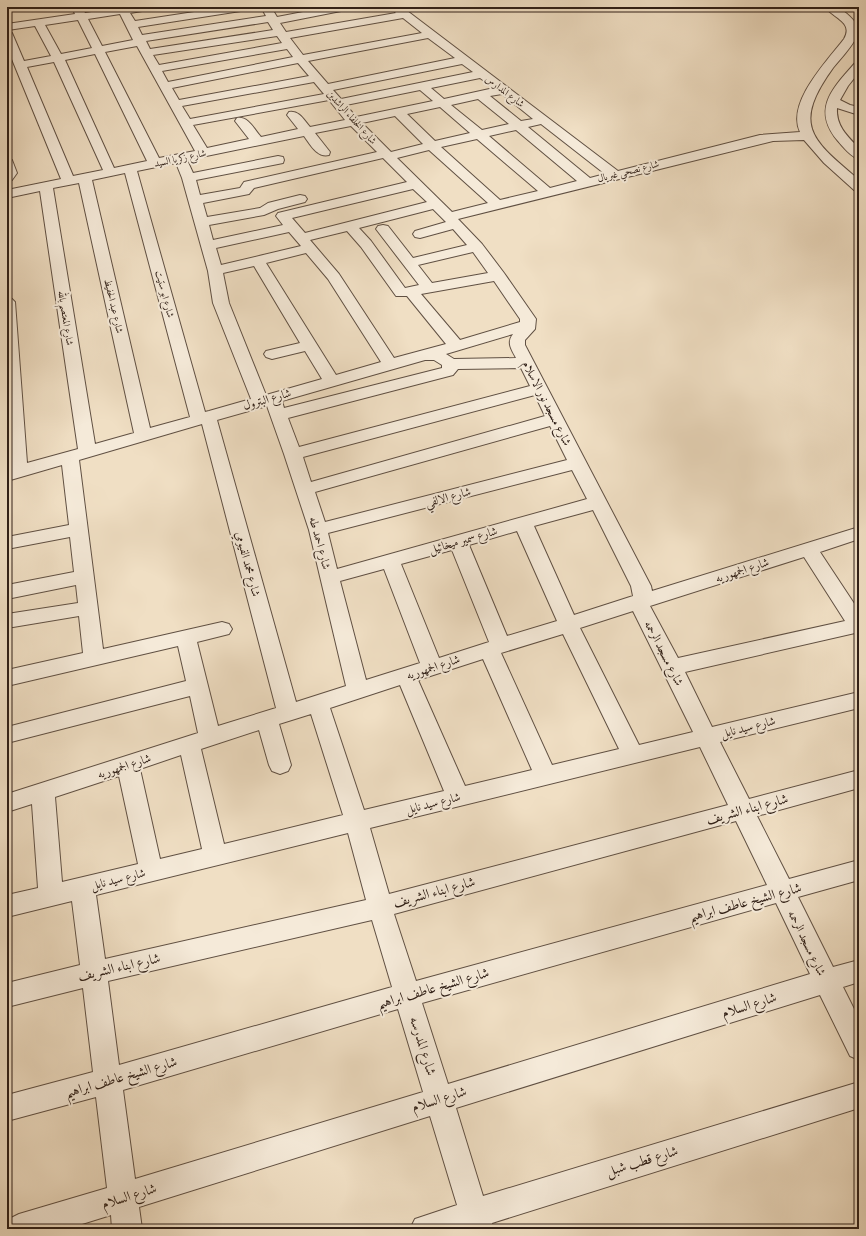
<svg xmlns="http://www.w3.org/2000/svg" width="866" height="1236" viewBox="0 0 866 1236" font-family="Alegreya,Amiri,serif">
  <rect width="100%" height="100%" fill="#f0dfc4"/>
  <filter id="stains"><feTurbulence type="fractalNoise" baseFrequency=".005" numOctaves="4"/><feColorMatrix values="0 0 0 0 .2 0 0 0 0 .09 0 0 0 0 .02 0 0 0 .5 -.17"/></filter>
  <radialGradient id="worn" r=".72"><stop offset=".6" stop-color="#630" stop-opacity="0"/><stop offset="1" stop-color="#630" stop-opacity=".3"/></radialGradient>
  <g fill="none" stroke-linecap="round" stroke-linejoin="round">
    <!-- minor casing -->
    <g stroke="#605043" stroke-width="2">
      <g id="minor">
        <path d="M72 7H82L85 13 117 8V7H153L148 10 130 13 135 21 227 7H252L247 10 138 27 142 35 266 16 261 7H271L277 17 329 7H351L346 10 280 23 286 32 396 13 390 7H402L618 171 760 135 800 132C786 103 827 61 844 39 854 22 833 18 825 7H837C847 13 861 23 857 36 851 48 841 58 833 68 791 126 812 140 859 180V191L854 190 824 163 804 140 773 141 458 219 482 244 504 273 536 319 535 329 525 340V345L651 586 652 591 859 527V539L820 552 859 611V634L855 633 685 672 712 727 859 692V708L720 742 749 799 859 770V788L757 816 789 879 859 860V880L798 897 833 967 859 960V982L843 987 859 1019V1060L850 1056 820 995 456 1108 483 1196 859 1082V1108L492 1223 494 1229H410L415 1219 457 1205 430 1116 139 1207 142 1229H112L111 1215 66 1229H7L9 1219 19 1214 107 1188 96 1097 7 1121V1095L93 1072 83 988 7 1007V983L80 965 72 901 7 917V895L38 888 32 804 7 812V794L198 733 190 696 7 743V727L186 681 178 646 7 686V670L83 653 79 616 7 628V614L78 603 76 585 7 599V585L74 572 70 537 7 549V537L69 525 62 465 7 481V469L10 468 7 422V297L12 299 15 302 27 463 78 449 40 191 7 198V190L61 179 7 47V24L75 14ZM120 14 133 40 102 46 88 19ZM403 18 422 33 303 55 290 38ZM78 20 92 48 61 54 45 25ZM268 22 273 30 150 49 146 41ZM35 26 51 56 24 61 12 33 8 30ZM277 36 282 43 159 65 153 55ZM428 38 455 58 328 84 308 61ZM137 46 195 151 159 158 105 52ZM287 49 293 57 168 82 162 71ZM95 54 147 161 114 168 65 60ZM54 62 103 170 73 176 27 67ZM298 63 309 76 179 100 172 88ZM462 64 473 72 341 99 333 90ZM480 78 494 88 444 99 431 88ZM314 82 324 94 190 119 182 106ZM420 90 433 101 356 117 346 105ZM502 94 533 119 521 121 490 96ZM478 99 509 124 482 130 451 105ZM329 100 345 120 310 127C304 120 299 110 289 112L287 115 298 129 261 137C254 129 248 116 237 118L235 121 249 139 207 148 193 125ZM440 107 470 133 435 141 407 114ZM395 116 423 144 391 152 362 123ZM541 124 605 174 590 178 528 127ZM351 126 377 152 244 182 240 188 200 195 196 180 278 164 283 163 284 160 283 157 278 156 193 173 187 160 304 136C310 144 317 158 329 155L330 152 315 133ZM516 130 577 181 550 188 489 136ZM477 139 538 191 500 200 441 147ZM429 150 488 203 452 212 397 158ZM383 158 407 182 278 213 276 216 283 225 213 240 209 225 264 215 278 209 305 202 307 199 305 196 300 195 268 203 260 208 207 217 203 203 244 195 249 194 254 188ZM176 163 182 178 208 271 213 303 251 399 209 411 205 412 137 171ZM125 173 190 417 150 428 92 180ZM79 183 134 433 95 444 53 188ZM413 189 427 202 305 233 292 218ZM433 209 446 222 415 231 413 234 415 237 420 238 453 229 467 245 413 258 388 226 383 225 378 226 376 229 419 285 405 288 371 241 359 228ZM347 231 361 247 396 296H407L446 344 394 358 339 274 310 240ZM289 232 301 246 221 265 216 248ZM473 252 488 273 432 283 418 265ZM306 253 328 279 381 362 336 375 266 263ZM254 266 300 343 266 351 264 354 266 357 272 359 305 351 322 379 266 395 229 303 223 273ZM494 281 520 319V322L460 340 421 294ZM513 334C506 343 512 350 516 358L454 359 446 354ZM425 360H434L442 365V368L284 408 282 401ZM521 368 530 386 299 447 288 418 453 375 458 369ZM535 395 545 416 311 482 303 457ZM267 406 284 454 309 530 346 686 296 702 217 420ZM202 424 276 708 218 726 197 642 229 634 232 629 229 624 222 622 103 649 79 460ZM550 426 567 460 325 522 315 492ZM572 470 587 499 337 569 328 533ZM593 510 631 586 633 596 574 615 534 526ZM517 531 557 621 507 636 469 545ZM452 550 489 642 439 658 401 564ZM804 557 845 621 678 658 650 606ZM384 569 420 663 366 680 340 581ZM633 611 693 732 639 745 580 628ZM563 634 619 749 552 765 501 653ZM483 659 532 770 465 786 418 680ZM400 685 444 791 364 810 330 708ZM311 714 343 815 224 844 201 749 259 730 269 765 272 771 280 774 288 771 291 765 279 724ZM700 747 728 805 389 894 370 828ZM181 755 202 849 160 859 140 769ZM119 776 138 864 62 882 55 797ZM736 821 767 885 416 981 394 914ZM348 833 366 900 105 959 96 895ZM776 903 810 974 448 1084 422 1003ZM372 920 392 987 119 1065 108 981ZM398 1009 423 1092 135 1179 123 1090Z"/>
        <path d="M851 7H859V12Z"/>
        <path d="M859 62V72L848 86 840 100 850 105 859 107V115L837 108C836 126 847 136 859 148V159C851 157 843 147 838 141 811 109 833 88 855 63Z"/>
        <path d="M7 159 12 160 17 173 12 180 7 181Z"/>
      </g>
    </g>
    <!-- minor -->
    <use href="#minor" fill="#f5ead9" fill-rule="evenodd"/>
  </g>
  <g text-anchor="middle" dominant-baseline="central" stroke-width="4" stroke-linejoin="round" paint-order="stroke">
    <!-- far-street labels -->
    <g font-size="10" fill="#302018" stroke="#f5ead9">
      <text transform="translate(505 91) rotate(37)">شارع المدارس</text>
      <text transform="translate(352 117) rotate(48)">شارع الخلفاء الراشدين</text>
      <text transform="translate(180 158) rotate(-12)">شارع زكريا السيد</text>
      <text transform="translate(628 171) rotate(-14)">شارع نصحي غبريال</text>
      <text transform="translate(165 294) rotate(75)">شارع ابو ستيت</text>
      <text transform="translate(114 306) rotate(77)">شارع عبد الحفيظ</text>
      <text transform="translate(66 318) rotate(81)">شارع المعتصم بالله</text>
    </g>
    <!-- street labels -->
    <g font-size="12" fill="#302018" stroke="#f5ead9">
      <text transform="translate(267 399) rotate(-16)">شارع البترول</text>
      <text transform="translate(547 403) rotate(63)">شارع مسجد نور الاسلام</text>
      <text transform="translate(448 497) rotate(-15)">شارع الالفي</text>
      <text transform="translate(463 540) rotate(-16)">شارع سمير ميخائيل</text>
      <text transform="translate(320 543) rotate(75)">شارع احمد طه</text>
      <text transform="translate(248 564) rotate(75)">شارع محمد الفيومي</text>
      <text transform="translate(742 570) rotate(-18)">شارع الجمهوريه</text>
      <text transform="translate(664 653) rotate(63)">شارع مسجد الرحمه</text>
      <text transform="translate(433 667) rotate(-18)">شارع الجمهوريه</text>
      <text transform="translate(748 727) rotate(-14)">شارع سيد نايل</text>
      <text transform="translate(124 766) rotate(-18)">شارع الجمهوريه</text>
      <text transform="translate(433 803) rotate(-14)">شارع سيد نايل</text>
      <text transform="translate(118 879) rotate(-14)">شارع سيد نايل</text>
      <text transform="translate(807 943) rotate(64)">شارع مسجد الرحمه</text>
    </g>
    <!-- near-street labels -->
    <g font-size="14" fill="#302018" stroke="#f5ead9">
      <text transform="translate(747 809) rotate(-15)">شارع ابناء الشريف</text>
      <text transform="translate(434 892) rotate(-15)">شارع ابناء الشريف</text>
      <text transform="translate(745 902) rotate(-15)">شارع الشيخ عاطف ابراهيم</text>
      <text transform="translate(119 967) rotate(-13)">شارع ابناء الشريف</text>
      <text transform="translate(433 988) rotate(-16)">شارع الشيخ عاطف ابراهيم</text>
      <text transform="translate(749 1005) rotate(-17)">شارع السلام</text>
      <text transform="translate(423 1046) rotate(73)">شارع المدرسه</text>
      <text transform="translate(121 1077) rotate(-16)">شارع الشيخ عاطف ابراهيم</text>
      <text transform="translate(439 1099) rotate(-17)">شارع السلام</text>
      <text transform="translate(642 1161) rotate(-17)">شارع قطب شبل</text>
      <text transform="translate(129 1196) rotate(-17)">شارع السلام</text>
    </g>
  </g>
  <!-- margin -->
  <rect width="866" height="1236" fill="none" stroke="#f0dfc4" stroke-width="24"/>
  <rect x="8" y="8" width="850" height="1220" fill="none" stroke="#302018" stroke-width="2"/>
  <rect x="12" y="12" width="842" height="1212" fill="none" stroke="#302018"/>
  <rect width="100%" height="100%" filter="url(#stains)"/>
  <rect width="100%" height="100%" fill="url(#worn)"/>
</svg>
